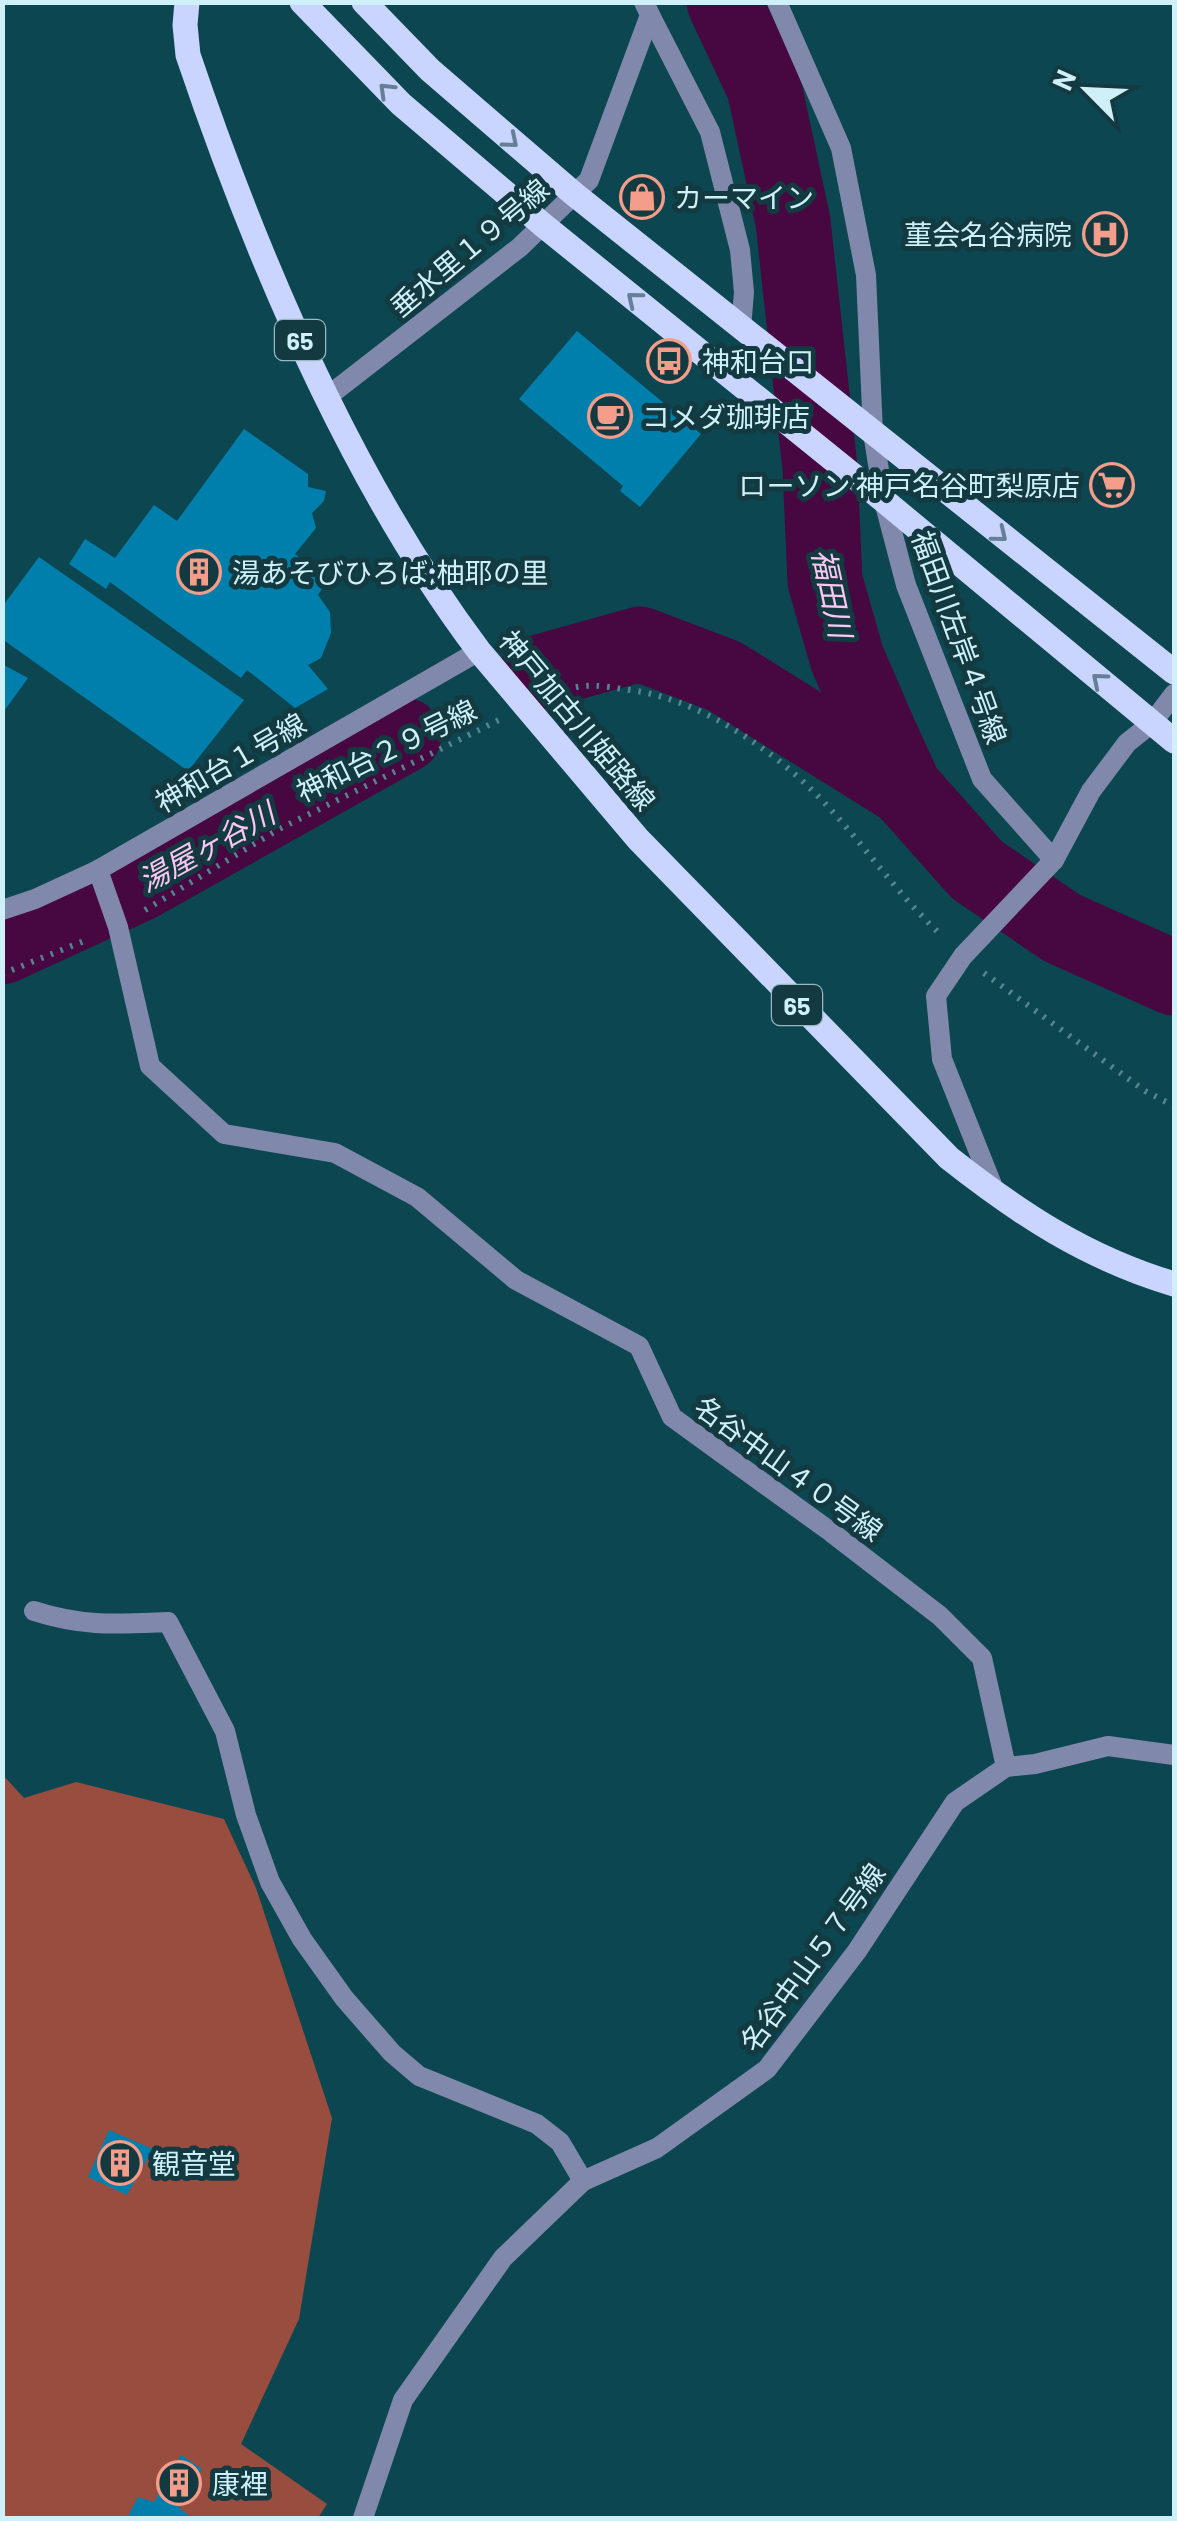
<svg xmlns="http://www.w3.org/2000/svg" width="1177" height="2521" viewBox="0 0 1177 2521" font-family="Barlow,'Noto Sans JP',sans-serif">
  <rect width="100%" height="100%" fill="#0c4650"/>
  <!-- green -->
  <path fill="#984d3e" d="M2 1774 24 1798 76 1782 224 1819 256 1888 332 2118 299 2319 241 2444 327 2504 318 2518H3Z"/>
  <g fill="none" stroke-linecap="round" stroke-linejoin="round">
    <!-- river -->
    <g stroke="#470741" stroke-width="75">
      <path d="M724 2 764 87 793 222 820 468 825 581 847 658 882 739 905 789 977 870 1062 928 1174 978"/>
      <path d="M536 673 640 644 724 676 905 789"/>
      <path d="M2 947 137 885 404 735"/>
    </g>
  </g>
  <!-- building -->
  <g fill="#007fad">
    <path d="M577 331 701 434 640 507 620 491 623 486 519 399Z"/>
    <path d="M244 429 308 474V487L326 491 324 501 312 513 316 528 295 554 327 581 318 595 330 612 331 633 321 658 308 665 328 689 295 708 247 670 241 678 110 582 106 589 69 564 85 539 115 558 154 505 177 521Z"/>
    <path d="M39 557 244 700 188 771 2 639V607Z"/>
    <path d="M2 664 28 678 2 714Z"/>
    <path d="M109 2130 153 2149 127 2195 88 2177Z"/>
    <path d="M181 2455 202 2469 179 2508 193 2518H127L138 2497 154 2502Z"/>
  </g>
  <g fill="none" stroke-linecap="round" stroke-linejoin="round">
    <!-- path -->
    <g stroke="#54858e" stroke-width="6" stroke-dasharray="2.5 8" stroke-linecap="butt">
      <path d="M556 694C585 681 599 686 630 690 697 699 765 744 814 792 859 837 894 891 941 935"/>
      <path d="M145 910 279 829 499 720"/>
      <path d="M984 973 1145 1091 1174 1106"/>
      <path d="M2 974 89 939"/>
    </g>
    <!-- service -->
    <g stroke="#8089ab" stroke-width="20">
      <path d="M98 870 118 927 150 1066 224 1134 335 1153 417 1197 516 1280 639 1346 672 1417 831 1532 940 1616 982 1658 1006 1767"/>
      <path d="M34 1611C84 1627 117 1624 168 1622L225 1731 246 1815 270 1882 302 1939 344 1998 392 2053 419 2076 537 2124 560 2142 583 2181"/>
    </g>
    <!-- minor -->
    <g stroke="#8089ab" stroke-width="20">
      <path d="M777 2 841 148 866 275 873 433 884 501 906 585 982 779 1054 860"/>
      <path d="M650 15 710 132 740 250 744 292 741 329"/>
      <path d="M327 397 520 247 589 180 650 15 644 2"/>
      <path d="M996 1195 942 1059 936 996 963 956 1054 860 1091 791 1127 743 1152 723"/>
      <path d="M363 2518 403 2400 503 2258 583 2181 657 2148 767 2069 857 1951 955 1802 1006 1767 1035 1764 1108 1746 1174 1755"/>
    </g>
    <!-- tertiary -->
    <g stroke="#8089ab" stroke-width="20">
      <path d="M1152 723 1174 694"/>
      <path d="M2 910 35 899 98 870 479 651"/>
    </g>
    <!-- primary -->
    <g stroke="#c9d5ff" stroke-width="25">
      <path d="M187 2 185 25 188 55C256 256 351 481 479 651L638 839 949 1158C1020 1214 1087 1258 1174 1284"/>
      <path d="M302 2 401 104 543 225 876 494 1174 741"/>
      <path d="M364 2 430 70 574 194 1174 672"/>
    </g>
  </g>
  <!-- one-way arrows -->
  <defs><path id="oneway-chevron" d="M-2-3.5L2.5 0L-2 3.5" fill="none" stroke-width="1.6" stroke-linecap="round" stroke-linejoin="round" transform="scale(2.5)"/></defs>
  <g stroke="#658096">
    <use href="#oneway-chevron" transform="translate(386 90) rotate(-136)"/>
    <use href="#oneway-chevron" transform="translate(511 141) rotate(40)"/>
    <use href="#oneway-chevron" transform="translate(634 299) rotate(-141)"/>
    <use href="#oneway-chevron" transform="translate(1000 535) rotate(39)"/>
    <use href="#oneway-chevron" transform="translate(1099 680) rotate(-140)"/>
  </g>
  <!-- icons -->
  <defs>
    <g id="shop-ring" transform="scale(2.25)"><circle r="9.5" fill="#143a41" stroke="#f49d8b" stroke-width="1.5"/><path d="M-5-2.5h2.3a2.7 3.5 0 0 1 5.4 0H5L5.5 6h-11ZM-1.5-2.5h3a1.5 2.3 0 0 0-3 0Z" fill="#f49d8b"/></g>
    <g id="hospital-ring" transform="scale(2.25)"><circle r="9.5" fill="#143a41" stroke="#f49d8b" stroke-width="1.5"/><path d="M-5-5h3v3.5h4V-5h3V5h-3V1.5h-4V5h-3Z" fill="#f49d8b"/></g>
    <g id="bus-ring" transform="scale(2.25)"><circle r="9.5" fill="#143a41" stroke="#f49d8b" stroke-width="1.5"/><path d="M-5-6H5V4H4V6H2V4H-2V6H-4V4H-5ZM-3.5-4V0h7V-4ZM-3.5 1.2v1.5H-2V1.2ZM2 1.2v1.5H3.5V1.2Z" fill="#f49d8b"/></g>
    <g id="cafe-ring" transform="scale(2.25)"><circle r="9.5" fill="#143a41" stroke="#f49d8b" stroke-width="1.5"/><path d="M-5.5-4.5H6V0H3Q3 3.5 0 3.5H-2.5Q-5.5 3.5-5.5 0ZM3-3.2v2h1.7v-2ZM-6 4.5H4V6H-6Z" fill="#f49d8b"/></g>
    <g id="supermarket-ring" transform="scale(2.25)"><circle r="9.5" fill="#143a41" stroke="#f49d8b" stroke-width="1.5"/><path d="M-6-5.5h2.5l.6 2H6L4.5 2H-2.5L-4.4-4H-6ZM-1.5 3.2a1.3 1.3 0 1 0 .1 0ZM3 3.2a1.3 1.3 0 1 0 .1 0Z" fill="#f49d8b"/></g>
    <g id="building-ring" transform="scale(2.25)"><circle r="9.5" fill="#143a41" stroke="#f49d8b" stroke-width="1.5"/><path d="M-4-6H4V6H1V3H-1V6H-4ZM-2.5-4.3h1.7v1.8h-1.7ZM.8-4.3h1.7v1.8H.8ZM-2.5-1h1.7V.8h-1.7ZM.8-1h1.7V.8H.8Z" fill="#f49d8b"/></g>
  </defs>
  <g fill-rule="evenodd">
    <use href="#shop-ring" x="642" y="197"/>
    <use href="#hospital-ring" x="1105" y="234"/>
    <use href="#bus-ring" x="669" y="361"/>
    <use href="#cafe-ring" x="610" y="416"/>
    <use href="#supermarket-ring" x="1112" y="485"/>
    <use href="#building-ring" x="199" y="572"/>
    <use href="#building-ring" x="120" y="2163"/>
    <use href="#building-ring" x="179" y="2483"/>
  </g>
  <g text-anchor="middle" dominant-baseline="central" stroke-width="10" stroke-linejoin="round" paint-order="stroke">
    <!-- shield labels -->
    <g fill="#143a41" stroke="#97b9c1" stroke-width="2.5">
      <rect x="275" y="320" width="50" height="40" rx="8"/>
      <rect x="772" y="985" width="50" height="40" rx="8"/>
    </g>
    <g font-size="25" font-weight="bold" fill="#cff0f8">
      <text x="300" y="340">65</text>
      <text x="797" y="1005">65</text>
    </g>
    <!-- poi labels -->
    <g font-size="28" fill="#cff0f8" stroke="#143a41" text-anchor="start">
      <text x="674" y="197">カーマイン</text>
      <text x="1072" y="234" text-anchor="end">菫会名谷病院</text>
      <text x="702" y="361">神和台口</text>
      <text x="642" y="416">コメダ珈琲店</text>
      <text x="1080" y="485" text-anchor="end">ローソン 神戸名谷町梨原店</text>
      <text x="232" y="572">湯あそびひろば;柚耶の里</text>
      <text x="152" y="2163">観音堂</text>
      <text x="212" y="2483">康裡</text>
    </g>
    <!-- street labels -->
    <g font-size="28" fill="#cff0f8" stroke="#143a41">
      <text transform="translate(469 247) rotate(-40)">垂水里１９号線</text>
      <text transform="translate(960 637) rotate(70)">福田川左岸４号線</text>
      <text transform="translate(578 720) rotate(50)">神戸加古川姫路線</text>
      <text transform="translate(386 750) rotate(-26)">神和台２９号線</text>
      <text transform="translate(230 762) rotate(-30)">神和台１号線</text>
      <text transform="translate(789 1468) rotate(36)">名谷中山４０号線</text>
      <text transform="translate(812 1957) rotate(-54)">名谷中山５７号線</text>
    </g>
    <!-- water labels -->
    <g font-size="30" font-style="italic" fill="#fec6f4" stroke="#143a41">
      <text transform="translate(833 593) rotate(78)">福田川</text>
      <text transform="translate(206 846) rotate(-29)">湯屋ヶ谷川</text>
    </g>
  </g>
  <!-- border -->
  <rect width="1177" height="2521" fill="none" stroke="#cff0f8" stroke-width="10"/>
  <!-- north arrow -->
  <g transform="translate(1087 90) rotate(294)" stroke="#143a41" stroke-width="8" paint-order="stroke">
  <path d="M0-8L18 38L0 25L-18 38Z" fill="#cff0f8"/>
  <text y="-15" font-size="28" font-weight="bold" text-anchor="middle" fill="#cff0f8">N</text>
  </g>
</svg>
